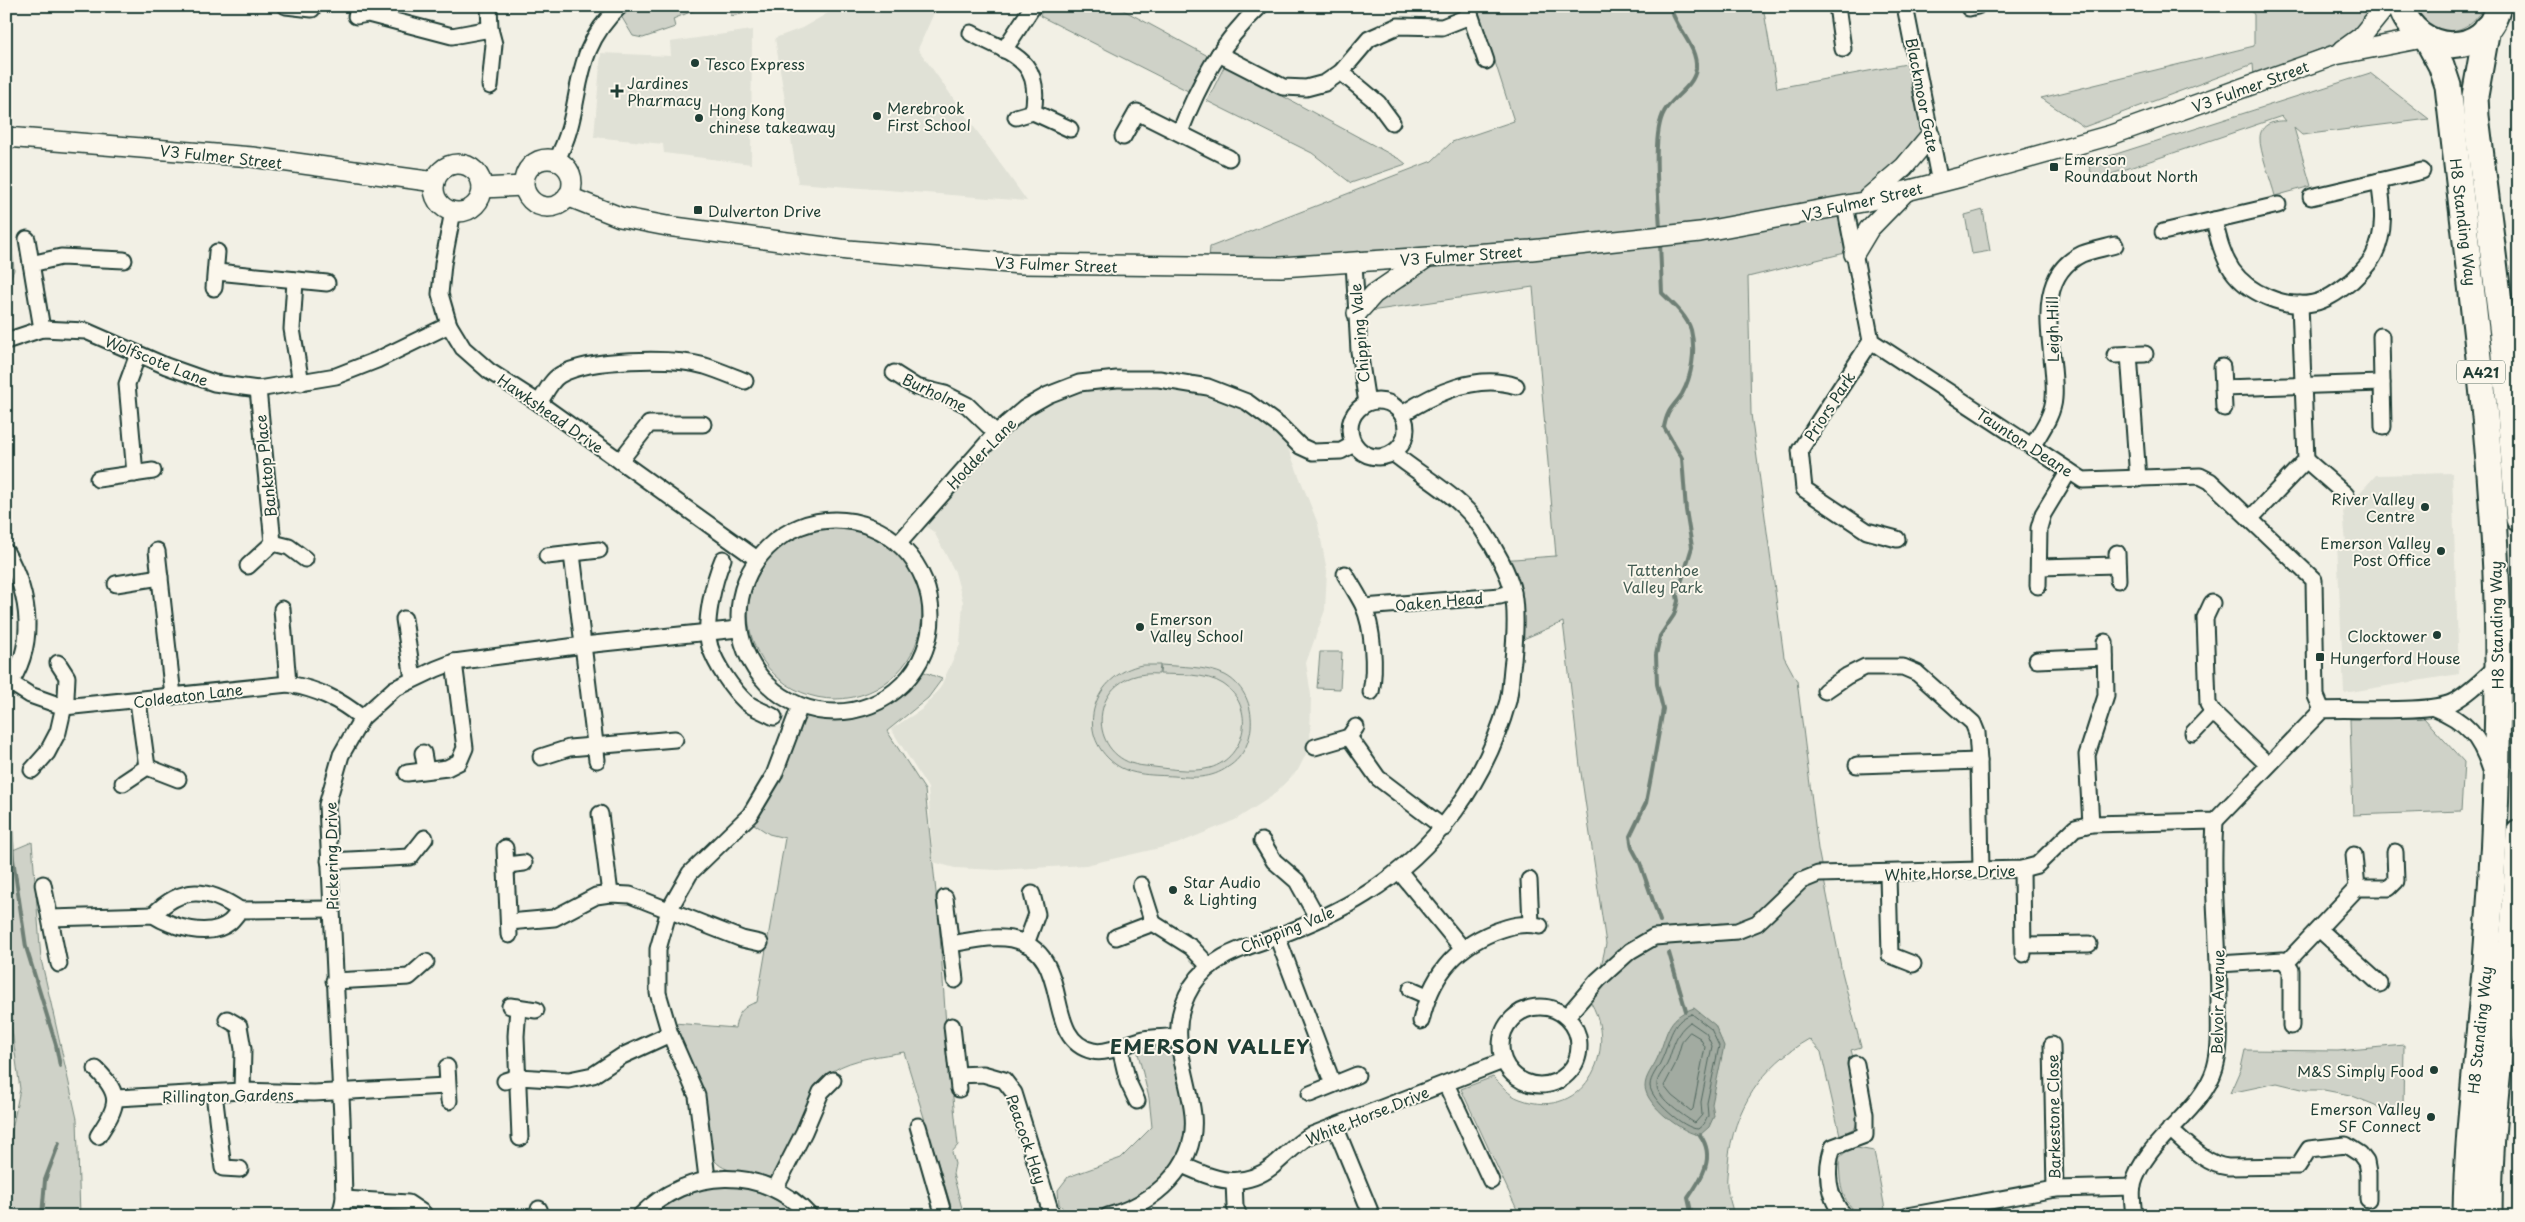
<svg xmlns="http://www.w3.org/2000/svg" width="2525" height="1222" viewBox="0 0 2525 1222" font-family="'Playpen Sans',sans-serif">
  <rect width="100%" height="100%" fill="#f2f0e5"/>
  <filter id="ink" filterUnits="userSpaceOnUse"><feTurbulence type="fractalNoise" baseFrequency=".02" numOctaves="2"/><feDisplacementMap in="SourceGraphic" scale="10" xChannelSelector="R" yChannelSelector="G"/><feConvolveMatrix kernelMatrix="1 2 1 2 8 2 1 2 1" color-interpolation-filters="sRGB"/></filter>
  <g filter="url(#ink)">
    <!-- built -->
    <g fill="#e0e1d6">
      <path d="M840 6H937L918 49 1027 201 798 183 775 38 802 28Z"/>
      <path d="M752 30 751 164 664 153 663 144 594 137 601 53 671 56 670 42Z"/>
      <path d="M1134 381 1212 394 1245 409 1268 425 1288 448 1318 524 1327 571 1325 610 1306 663 1311 695 1310 746 1298 770 1271 797 1235 820 1177 844 1086 865 998 870 955 868 933 862 928 788 891 729 921 710 940 688 960 644 963 602 955 572 934 532 922 524 1004 433 1043 402 1089 387Z"/>
      <path d="M2452 473 2459 674 2344 693 2337 544 2346 543 2343 511 2376 475Z"/>
    </g>
    <!-- green -->
    <g fill="#cfd2c8" stroke="#77887e">
      <path d="M634 6H722L700 8 673 19 675 27 643 38 633 36 621 16Z"/>
      <path d="M730 6H782L731 16Z"/>
      <path d="M1044 6H1116L1208 56 1190 92 1040 16Z"/>
      <path d="M1477 6H1763L1777 88 1917 62 1930 136 1846 205 1849 252 1748 277 1751 414 1784 657 1797 681 1818 849 1842 972 1861 1047 1851 1050C1858 1073 1864 1105 1855 1128L1840 1135 1821 1052 1809 1039C1763 1065 1733 1109 1728 1163 1728 1170 1726 1178 1727 1186 1728 1196 1732 1206 1734 1216H1520L1461 1089 1493 1077C1502 1085 1508 1095 1520 1099 1586 1124 1624 1043 1585 994L1598 980 1606 944 1580 766 1563 622 1514 643 1500 560 1556 556 1533 287 1357 313 1425 259 1208 268 1210 247 1432 161 1452 142 1514 121Z"/>
      <path d="M2249 6H2372L2360 24 2340 41 2254 76 2253 64 2084 127 2041 98 2254 46V15Z"/>
      <path d="M2413 6H2484C2466 40 2431 38 2413 6Z"/>
      <path d="M1225 65 1401 160 1406 164 1351 183 1312 153 1207 101Z"/>
      <path d="M2370 73 2429 119 2302 135 2294 128 2311 186 2275 196C2272 183 2259 150 2260 138 2260 124 2275 120 2286 121L2282 116 2094 180 2088 163Z"/>
      <path d="M1983 210 1990 251 1972 254 1965 215Z"/>
      <path d="M6 247 12 249 14 270 9 281 6 274Z"/>
      <circle cx="835" cy="612" r="87"/>
      <path d="M1320 652H1342L1340 689 1317 688Z"/>
      <path d="M1142 665H1160L1159 674C1086 668 1083 761 1145 766 1165 768 1191 773 1210 768 1247 757 1256 706 1223 684 1206 673 1180 675 1160 674L1161 665C1182 667 1206 666 1225 675 1259 693 1260 747 1228 767 1211 779 1194 778 1174 776 1155 775 1131 776 1115 764 1073 733 1094 674 1142 665Z"/>
      <path d="M919 670 942 679 928 698 887 731 925 790 939 920 947 1041 958 1145 952 1152 955 1164 953 1174 964 1216H954L904 1052C882 1056 853 1058 833 1071 813 1084 788 1151 776 1175L770 1177C752 1173 723 1175 713 1158L704 1097 693 1065 674 1023 735 1028C737 1014 743 1006 757 1002L785 838 769 834 751 822C763 798 790 728 809 716 818 710 843 717 855 715 880 711 905 690 919 670Z"/>
      <path d="M2424 718 2464 762 2461 811 2353 815 2350 719Z"/>
      <path d="M32 842 41 959 77 1119 80 1216H6V1148L8 1150 20 1089 6 987V853Z"/>
      <path d="M2404 1045 2403 1107 2386 1113 2375 1105 2350 1095 2324 1090H2306L2277 1083 2230 1093 2241 1068 2245 1050 2338 1051Z"/>
      <path d="M1165 1046 1172 1050 1184 1088 1187 1135 1175 1167 1134 1202 1104 1210 1069 1215 1059 1204 1058 1190 1068 1177 1121 1158 1152 1127 1149 1098 1138 1053 1150 1048Z"/>
      <path d="M1851 1147 1874 1151 1885 1209 1861 1215C1839 1201 1840 1182 1839 1158Z"/>
      <path d="M739 1179 803 1216H647L678 1188Z"/>
    </g>
    <!-- water -->
    <path fill="#a2aba1" stroke="#6e7f75" d="M1694 1008 1715 1025 1724 1046 1712 1104 1714 1116 1709 1127 1700 1135C1683 1134 1646 1105 1645 1087 1645 1076 1653 1068 1657 1059 1668 1035 1665 1018 1694 1008Z"/>
    <g fill="none" stroke-linecap="round" stroke-linejoin="round">
      <!-- shore -->
      <g stroke="#536960" stroke-width="1">
        <path d="M1692 1014 1711 1029 1719 1046 1707 1103 1708 1116 1704 1124 1698 1129C1684 1129 1651 1100 1650 1086 1650 1077 1658 1069 1661 1061 1670 1044 1669 1021 1692 1014Z"/>
        <path d="M1690 1022 1706 1033 1712 1046 1701 1102 1702 1115 1695 1123C1686 1118 1657 1098 1657 1086 1656 1077 1665 1070 1668 1062 1674 1045 1675 1033 1690 1022Z"/>
        <path d="M1690 1032 1700 1038 1705 1047 1693 1109 1691 1111 1672 1096 1664 1086 1675 1065 1682 1041Z"/>
      </g>
      <!-- stream -->
      <g stroke="#6e7f75" stroke-width="4">
        <path d="M1660 230C1659 201 1651 135 1664 112 1672 97 1694 87 1696 69 1698 46 1675 28 1670 6"/>
        <path d="M11 744 9 785 13 859 26 947 56 1045 60 1066"/>
        <path d="M1660 921 1640 863 1632 848 1630 836 1646 803 1651 777 1663 709 1657 684 1656 655 1660 636 1674 615 1678 601 1676 590 1681 583 1692 547 1686 510 1682 458 1664 427C1668 408 1672 409 1682 394 1692 376 1696 350 1691 330 1687 316 1672 303 1662 293L1660 242"/>
        <path d="M1669 953 1686 1011"/>
        <path d="M42 1216 45 1180 59 1143"/>
        <path d="M1692 1216 1688 1198C1702 1178 1716 1157 1700 1135"/>
      </g>
      <!-- minor casing -->
      <g stroke="#1f3d34" stroke-width="19">
        <g id="minor">
          <path d="M286 6 312 9"/>
          <path d="M489 6 490 29 494 44 490 86"/>
          <path d="M1837 6 1843 49"/>
          <path d="M1905 6 1940 183"/>
          <path d="M1468 8 1486 61"/>
          <path d="M1969 8 1977 6"/>
          <path d="M356 16 368 14 452 36 490 29"/>
          <path d="M971 33C1011 54 1043 59 1033 112"/>
          <path d="M1004 50 1033 6"/>
          <path d="M1219 54 1283 87 1306 88 1325 83 1341 72 1369 39 1398 26 1442 27 1470 16"/>
          <path d="M1341 72 1378 103 1392 122"/>
          <path d="M1016 117 1033 112 1070 129"/>
          <path d="M1180 132C1200 81 1220 44 1260 6"/>
          <path d="M1123 137 1137 112 1229 158"/>
          <path d="M556 161C587 105 566 56 620 6"/>
          <path d="M2311 197 2422 171"/>
          <path d="M1845 205 1871 341 2083 480 2200 476 2210 481 2314 580 2316 696 2322 710"/>
          <path d="M453 211 443 264 440 294 449 325 463 348 489 371 539 403 757 559"/>
          <path d="M2214 220C2218 237 2222 255 2232 270 2248 293 2285 309 2313 303 2328 300 2340 290 2352 281 2359 274 2370 264 2374 255 2386 232 2383 205 2379 181"/>
          <path d="M2163 232 2278 205"/>
          <path d="M27 239 42 329"/>
          <path d="M1354 263 1359 351 1367 403"/>
          <path d="M31 264 61 257 124 260"/>
          <path d="M217 272 327 283"/>
          <path d="M295 281 292 329 301 383"/>
          <path d="M214 288 217 252"/>
          <path d="M2381 336 2383 427"/>
          <path d="M6 341 42 329 86 331 166 366 214 383 258 389 336 376 377 360 449 325"/>
          <path d="M1871 341 1800 450 1804 489 1867 531 1897 539"/>
          <path d="M2129 354 2138 479"/>
          <path d="M2115 355 2145 354"/>
          <path d="M2222 367 2224 408"/>
          <path d="M894 373 916 387 945 394 967 405 996 433"/>
          <path d="M2223 388 2382 383"/>
          <path d="M258 389 273 543"/>
          <circle cx="1378" cy="429" r="28"/>
          <path d="M539 403C545 394 551 380 560 375 589 358 672 357 705 366 718 370 732 376 745 381"/>
          <path d="M1402 414C1435 393 1477 373 1516 386"/>
          <path d="M2032 447C2040 432 2053 416 2054 398 2058 353 2027 280 2082 254 2092 250 2105 248 2115 245"/>
          <path d="M2306 460 2346 495"/>
          <path d="M620 461 649 424H703"/>
          <path d="M135 474 127 384 138 354"/>
          <path d="M98 479 153 471"/>
          <path d="M2250 519 2306 460 2300 304"/>
          <circle cx="835" cy="616" r="96"/>
          <path d="M899 543 996 433 1025 408 1048 395 1079 383 1117 379H1159L1208 387 1247 402 1281 427 1300 446 1313 452 1341 451 1354 444"/>
          <path d="M157 551 173 696"/>
          <path d="M6 552C31 596 37 647 6 689"/>
          <path d="M2117 553 2118 580"/>
          <path d="M572 554 597 760"/>
          <path d="M547 556 599 550"/>
          <path d="M723 559C714 580 703 624 710 647 716 665 732 689 746 702 753 708 765 712 774 717"/>
          <path d="M248 566 273 543 289 547 305 559"/>
          <path d="M2039 567 2117 565"/>
          <path d="M1345 574C1351 584 1358 595 1363 605 1373 627 1376 668 1371 692"/>
          <path d="M116 584 160 577"/>
          <path d="M2038 586 2039 528 2043 514 2069 471"/>
          <path d="M2212 603 2205 618 2208 704 2213 712 2268 765"/>
          <path d="M1364 607 1500 596 1513 592"/>
          <path d="M282 609 288 684"/>
          <path d="M404 619 413 679"/>
          <path d="M2037 660 2105 657"/>
          <path d="M11 683 30 695 64 707 288 684C317 689 339 699 362 718"/>
          <path d="M1825 691 1847 676 1865 667H1903L1917 673 1973 723 1977 733 1979 761 1981 871"/>
          <path d="M138 701 147 767"/>
          <path d="M2434 708C2467 721 2480 737 2491 770"/>
          <path d="M2322 710C2354 708 2427 714 2453 702 2470 693 2484 678 2498 665"/>
          <path d="M2193 733 2213 712"/>
          <path d="M1349 737 1378 778 1444 828"/>
          <path d="M1315 747 1349 737 1356 727"/>
          <path d="M423 753 426 770"/>
          <path d="M541 757 569 748 675 739"/>
          <path d="M1857 765 1979 761"/>
          <path d="M32 770 47 753 58 732 66 697 67 677 58 663"/>
          <path d="M407 773 447 768 459 762 465 748 454 662"/>
          <path d="M123 783 147 767 178 779"/>
          <path d="M600 814 610 894"/>
          <path d="M2091 824 2087 755 2106 696 2105 642"/>
          <path d="M1262 841 1274 861 1297 881 1318 919"/>
          <path d="M505 848 509 935"/>
          <path d="M2354 855 2357 888"/>
          <path d="M329 861 410 857 425 838"/>
          <path d="M507 865 524 863"/>
          <path d="M2022 869 2023 954"/>
          <path d="M1399 871 1462 948"/>
          <path d="M1888 874 1890 955 1913 964"/>
          <path d="M1529 880 1531 923"/>
          <path d="M43 884 59 964"/>
          <path d="M1141 885 1153 923"/>
          <path d="M945 898 955 980"/>
          <path d="M153 915C182 885 208 888 240 910"/>
          <path d="M50 918 153 915C172 927 210 939 230 922 233 919 237 914 240 910L331 909"/>
          <path d="M509 922 554 918 596 896 610 894 630 895 742 939 760 943"/>
          <path d="M2319 929 2380 984"/>
          <path d="M1277 936 1333 1084"/>
          <path d="M1116 937 1153 923 1191 947 1209 966"/>
          <path d="M951 944C971 941 992 935 1012 939 1076 952 1040 1039 1093 1051 1107 1055 1130 1042 1144 1039 1155 1037 1167 1038 1178 1036"/>
          <path d="M1026 944 1037 914 1032 894"/>
          <path d="M2024 945 2089 944"/>
          <path d="M2286 963 2291 970V1026"/>
          <path d="M2219 964 2283 960 2286 963 2357 888H2389L2396 881 2395 852"/>
          <path d="M334 981 409 977 426 962"/>
          <path d="M1411 989 1427 996"/>
          <path d="M510 1006 536 1010"/>
          <circle cx="1540" cy="1046" r="39"/>
          <path d="M518 1007 516 1036 520 1138"/>
          <path d="M1567 1016 1598 980 1630 951 1654 937 1737 931 1757 923 1801 881 1818 874 2022 869 2037 865 2075 828 2091 824 2215 821 2322 710"/>
          <path d="M227 1019 239 1026 243 1049 242 1091"/>
          <path d="M1421 1021C1431 978 1452 949 1494 932 1510 926 1523 922 1540 926"/>
          <path d="M952 1026 959 1089"/>
          <path d="M2052 1045 2055 1189"/>
          <path d="M1120 1048 1128 1082 1137 1101"/>
          <path d="M447 1067 449 1101"/>
          <path d="M96 1069C123 1096 118 1105 98 1136"/>
          <path d="M957 1075 983 1074 1004 1080 1014 1093 1052 1216"/>
          <path d="M505 1081 518 1077 569 1080 593 1075 622 1056 670 1034"/>
          <path d="M1446 1084 1491 1181"/>
          <path d="M214 1093 223 1168 240 1169"/>
          <path d="M1310 1094 1357 1075"/>
          <path d="M117 1098 242 1091 314 1093 446 1086"/>
          <path d="M918 1126 944 1216"/>
          <path d="M1335 1126 1372 1216"/>
          <path d="M2170 1129C2187 1144 2206 1165 2228 1167L2298 1166 2309 1149 2346 1145 2360 1154 2366 1162 2368 1173V1199"/>
          <path d="M1182 1165C1214 1179 1241 1191 1273 1166 1285 1156 1296 1144 1309 1136L1503 1061"/>
          <path d="M707 1178 697 1096 670 1034 658 993V949L669 910 690 873 750 815 774 775 800 706"/>
          <path d="M1234 1181 1235 1206 1239 1216"/>
          <path d="M775 1189 804 1132 821 1092 833 1080"/>
          <path d="M344 1199 408 1203 423 1213"/>
          <path d="M539 1209 541 1216"/>
          <path d="M340 1216 344 1199 342 1118 327 805 341 755 362 718 394 689 436 669 454 662 584 645 738 629"/>
          <path d="M640 1216C687 1168 763 1164 810 1216"/>
          <path d="M1108 1216C1153 1204 1198 1167 1193 1115 1188 1069 1164 1031 1192 986 1213 954 1245 948 1278 936 1308 925 1339 911 1366 894 1436 850 1486 781 1508 701 1511 688 1511 673 1513 660 1515 639 1517 614 1513 593 1510 574 1493 545 1482 529 1462 497 1422 477 1393 453"/>
          <path d="M1845 1216C1827 1199 1825 1169 1833 1147L1865 1135V1114L1856 1064"/>
          <path d="M1908 1216 2055 1189 2133 1187"/>
          <path d="M2134 1216C2133 1206 2131 1194 2133 1185 2146 1138 2201 1114 2215 1068 2221 1047 2219 1025 2219 1003 2219 943 2211 882 2215 821"/>
        </g>
      </g>
      <!-- tertiary casing -->
      <g stroke="#1f3d34" stroke-width="22">
        <g id="tertiary">
          <path d="M2343 50 2361 37 2386 6"/>
          <path d="M6 137 252 157 435 182"/>
          <circle cx="548" cy="183" r="24"/>
          <circle cx="458" cy="188" r="24"/>
          <path d="M482 188 524 186"/>
          <path d="M567 196 620 217 667 226 848 250 1021 264 1281 267 1531 250 1700 232 1863 202 1961 177 2111 135 2335 55 2423 38"/>
          <path d="M1868 198 1904 167 1930 136"/>
          <path d="M1854 254 1869 229 1905 192"/>
          <path d="M1357 313 1374 294 1425 259"/>
        </g>
      </g>
      <!-- trunk casing -->
      <g stroke="#1f3d34" stroke-width="29">
        <g id="trunk">
          <path d="M2401 6C2416 56 2487 59 2498 6"/>
          <path d="M2487 28 2475 96 2476 116 2504 343 2519 519"/>
          <path d="M2428 41 2441 65 2448 86C2469 278 2498 470 2498 664 2498 753 2495 843 2488 932 2482 1027 2467 1120 2466 1216"/>
          <path d="M2489 1216C2489 1123 2503 1031 2512 939 2516 904 2517 868 2519 833"/>
        </g>
      </g>
      <!-- minor -->
      <use href="#minor" stroke="#fbf7ec" stroke-width="15"/>
      <!-- tertiary -->
      <use href="#tertiary" stroke="#fbf7ec" stroke-width="19"/>
      <!-- trunk -->
      <use href="#trunk" stroke="#fbf7ec" stroke-width="25"/>
    </g>
  </g>
  <!-- markers -->
  <g fill="#1f3d34" stroke="#fbf7ec" stroke-width="2">
    <circle cx="695" cy="63" r="5"/>
    <path d="M614.5 83.5h5v5h5v5h-5v5h-5v-5h-5v-5h5z"/>
    <circle cx="877" cy="116" r="5"/>
    <circle cx="699" cy="118" r="5"/>
    <rect x="2049" y="162" width="10" height="10" rx="2.5"/>
    <rect x="693" y="205" width="10" height="10" rx="2.5"/>
    <circle cx="2425" cy="507" r="5"/>
    <circle cx="2441" cy="551" r="5"/>
    <circle cx="1140" cy="627" r="5"/>
    <circle cx="2437" cy="635" r="5"/>
    <rect x="2315" y="652" width="10" height="10" rx="2.5"/>
    <circle cx="1173" cy="890" r="5"/>
    <circle cx="2434" cy="1070" r="5"/>
    <circle cx="2431" cy="1117" r="5"/>
  </g>
  <g text-anchor="middle" dominant-baseline="central" stroke-width="4" stroke-linejoin="round" paint-order="stroke">
    <!-- shield labels -->
    <rect fill="#fbf7ec" stroke="#61756b" stroke-width="1" x="2457" y="360.5" width="48" height="23" rx="4"/>
    <g font-size="14" font-weight="bold" fill="#1f3d34">
      <text x="2481" y="372">A421</text>
    </g>
    <!-- poi labels -->
    <g font-size="15" fill="#1f3d34" stroke="#fbf7ec" text-anchor="start">
      <text x="705" y="63">Tesco Express</text>
      <text x="627" y="82">Jardines<tspan x="627" dy="17">Pharmacy</tspan></text>
      <text x="887" y="107">Merebrook<tspan x="887" dy="17">First School</tspan></text>
      <text x="709" y="109">Hong Kong<tspan x="709" dy="17">chinese takeaway</tspan></text>
      <text x="2064" y="158">Emerson<tspan x="2064" dy="17">Roundabout North</tspan></text>
      <text x="708" y="210">Dulverton Drive</text>
      <text x="2415" y="498" text-anchor="end">River Valley<tspan x="2415" dy="17">Centre</tspan></text>
      <text x="2431" y="542" text-anchor="end">Emerson Valley<tspan x="2431" dy="17">Post Office</tspan></text>
      <text x="1150" y="618">Emerson<tspan x="1150" dy="17">Valley School</tspan></text>
      <text x="2427" y="635" text-anchor="end">Clocktower</text>
      <text x="2330" y="657">Hungerford House</text>
      <text x="1183" y="881">Star Audio<tspan x="1183" dy="17">&amp; Lighting</tspan></text>
      <text x="2424" y="1070" text-anchor="end">M&amp;S Simply Food</text>
      <text x="2421" y="1108" text-anchor="end">Emerson Valley<tspan x="2421" dy="17">SF Connect</tspan></text>
    </g>
    <!-- street labels -->
    <g font-size="15" fill="#1f3d34" stroke="#fbf7ec">
      <text transform="translate(2250 86) rotate(-20)">V3 Fulmer Street</text>
      <text transform="translate(1923 95) rotate(79)">Blackmoor Gate</text>
      <text transform="translate(221 156) rotate(6)">V3 Fulmer Street</text>
      <text transform="translate(1862 201) rotate(-13)">V3 Fulmer Street</text>
      <text transform="translate(2464 222) rotate(83)">H8 Standing Way</text>
      <text transform="translate(1461 255) rotate(-4)">V3 Fulmer Street</text>
      <text transform="translate(1056 264) rotate(2)">V3 Fulmer Street</text>
      <text transform="translate(2052 329) rotate(-91)">Leigh Hill</text>
      <text transform="translate(1359 333) rotate(-95)">Chipping Vale</text>
      <text transform="translate(157 360) rotate(22)">Wolfscote Lane</text>
      <text transform="translate(935 392) rotate(25)">Burholme</text>
      <text transform="translate(1829 406) rotate(-57)">Priors Park</text>
      <text transform="translate(551 413) rotate(35)">Hawkshead Drive</text>
      <text transform="translate(2025 442) rotate(33)">Taunton Deane</text>
      <text transform="translate(981 453) rotate(-46)">Hodder Lane</text>
      <text transform="translate(265 466) rotate(-96)">Banktop Place</text>
      <text transform="translate(1439 601) rotate(-5)">Oaken Head</text>
      <text transform="translate(2496 625) rotate(-91)">H8 Standing Way</text>
      <text transform="translate(188 695) rotate(-7)">Coldeaton Lane</text>
      <text transform="translate(331 856) rotate(-91)">Pickering Drive</text>
      <text transform="translate(1950 872) rotate(-2)">White Horse Drive</text>
      <text transform="translate(1287 929) rotate(-22)">Chipping Vale</text>
      <text transform="translate(2217 1002) rotate(-89)">Belvoir Avenue</text>
      <text transform="translate(2479 1030) rotate(-84)">H8 Standing Way</text>
      <text transform="translate(228 1095) rotate(-1)">Rillington Gardens</text>
      <text transform="translate(1367 1115) rotate(-22)">White Horse Drive</text>
      <text transform="translate(2053 1117) rotate(-91)">Barkestone Close</text>
      <text transform="translate(1027 1139) rotate(71)">Peacock Hay</text>
    </g>
    <!-- park labels -->
    <g font-size="15" fill="#425b52" stroke="#fbf7ec">
      <text x="1663" y="569">Tattenhoe<tspan x="1663" dy="17">Valley Park</tspan></text>
    </g>
    <!-- district labels -->
    <g font-size="20" font-weight="bold" letter-spacing="1" fill="#1f3d34" stroke="#fbf7ec">
      <text x="1210" y="1046">EMERSON VALLEY</text>
    </g>
  </g>
  <!-- margin -->
  <rect width="2525" height="1222" fill="none" stroke="#fbf7ec" stroke-width="25"/>
  <rect x="12" y="12" width="2500" height="1197" fill="none" stroke="#1f3d34" stroke-width="2" filter="url(#ink)"/>
</svg>
